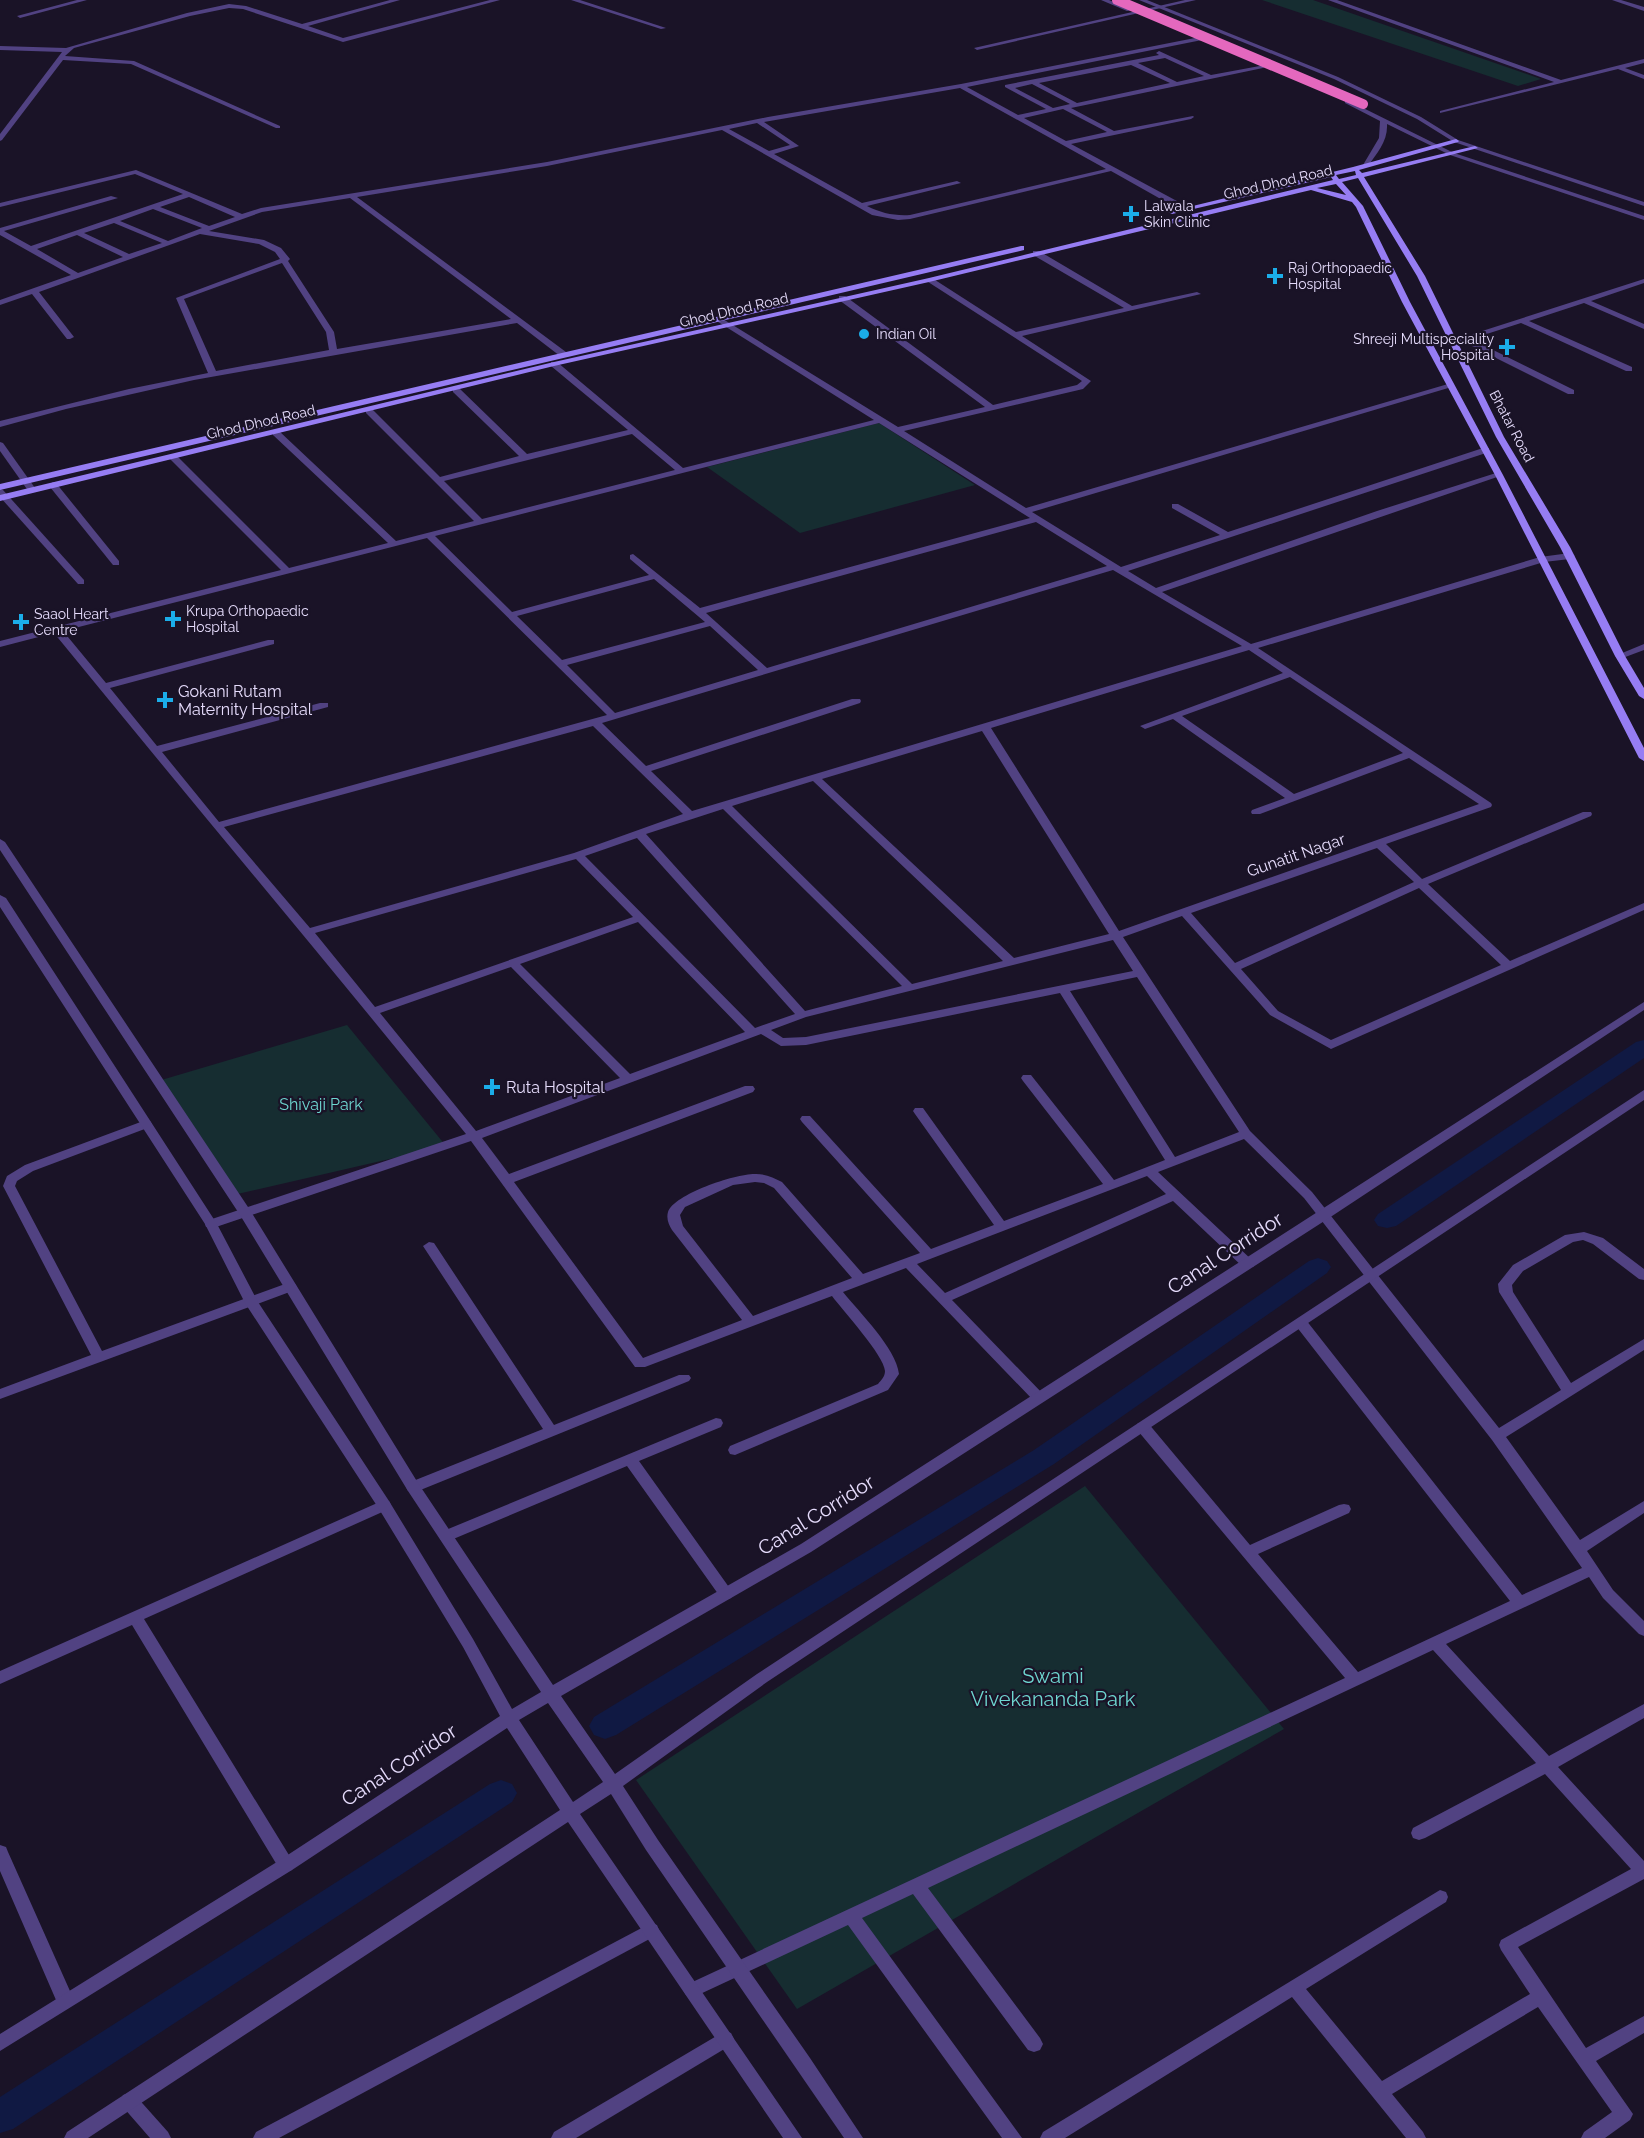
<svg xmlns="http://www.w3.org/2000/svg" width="1644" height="2138" viewBox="0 0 1644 2138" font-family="Raleway,sans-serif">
  <rect width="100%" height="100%" fill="#1a1327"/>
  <!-- green -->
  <g fill="#162d31">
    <path d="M1262 0H1313L1541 79 1518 86Z"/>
    <path d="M879 423 975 485 800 533 707 467Z"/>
    <path d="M347 1025 446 1146 233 1195 158 1081Z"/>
    <path d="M1085 1486 1284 1729 797 2009 636 1780Z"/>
  </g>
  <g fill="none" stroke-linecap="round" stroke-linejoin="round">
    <!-- canal -->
    <g fill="#101943" fill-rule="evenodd">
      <path d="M1644 1040V1058L1396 1226 1387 1228 1378 1226 1374 1220 1378 1214 1636 1042Z"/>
      <path d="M1318 1258 1327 1261 1331 1267 1327 1273 1054 1464 616 1735 605 1739 594 1735 589 1726 594 1717 1034 1450 1309 1261Z"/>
      <path d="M501 1780 512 1784 517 1793 512 1802 13 2129 0 2133V2097L490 1784Z"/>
    </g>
    <!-- minor -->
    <g fill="#514282" fill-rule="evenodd">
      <path d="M77 0H87L20 18 17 16Z"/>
      <path d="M390 0H400L308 26 343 38 490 0H500L343 42 243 9 229 8 190 16 74 48 65 56 134 61 280 126V128H276L131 64 63 60 2 140 0 141V134L62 52 0 50V46L66 48 187 13 229 4 246 6 302 24Z"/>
      <path d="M571 0H580L666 28 661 29Z"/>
      <path d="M1185 0H1196L977 50 974 48Z"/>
      <path d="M1328 0H1337L1561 80 1644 59V63L1625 68 1644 75V79L1618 69 1440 113V111L1554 82Z"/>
      <path d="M1612 0H1621L1644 7V11Z"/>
      <path d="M1200 37 1202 40 967 87 1018 115 1046 109 1005 87V85L1159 55 1156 53 1159 51 1211 75 1265 65 1266 66 1263 68 1071 108 1114 131 1193 116 1194 117 1191 119 1071 144 1188 207V211H1182L1111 171 910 219 898 220 872 215 722 130 547 166 357 197 566 352V356H560L517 323 194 380 66 409 0 427V421L129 389 208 373 176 298 280 259 275 252 259 244 200 234 39 292 74 337 70 339H67L32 294 0 305V300L71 275 0 235V228L111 196 118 198 4 231 31 246 183 194 135 174 0 207V203L136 170 242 214 261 208 547 162 768 117 961 84ZM1165 58 1204 76 1177 82 1138 63ZM1131 65 1170 83 1077 103 1039 83ZM1032 84 1070 104 1053 108 1015 88ZM960 88 1106 169 910 215C894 216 881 213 867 206L961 183 957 181 862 203 774 154 799 146 764 122ZM1063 109 1107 132 1066 141 1024 118ZM757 123 790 145 769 151 729 129ZM189 197 235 217 209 226 160 207ZM350 198 511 319 337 349 334 332 288 261 290 259 281 248 264 240 209 231 262 212ZM153 209 202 228 168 241 120 221ZM114 223 162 243 129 254 84 233ZM77 235 123 257 78 273 37 249ZM282 263 326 332 329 350 216 371 184 299Z"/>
      <path d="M1033 251H1039L1132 306 1197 292 1201 294 1022 336 1091 381 1083 389 904 431 1026 508 1448 384 1455 386 1032 512 1121 567 1220 535 1172 508V504H1178L1228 532 1483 448H1489V452L1128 571 1156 588 1377 511 1496 473 1503 475 1162 592 1251 644 1540 557 1570 553 1575 556 1570 559 1544 562 1258 648 1491 803 1492 805 1491 807 1386 844 1422 879 1583 812H1591L1592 814 1591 816 1428 884 1510 961 1644 903V910L1331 1049 1270 1015 1182 916 1123 937 1250 1131 1312 1192 1499 1428 1561 1390 1499 1292 1498 1284 1513 1265 1565 1235 1584 1232 1603 1238 1644 1269V1280L1639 1279 1593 1244 1583 1240 1573 1242 1523 1271 1512 1285 1513 1292 1571 1383 1644 1339V1350L1506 1437 1580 1540 1644 1501V1513L1587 1551 1613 1590 1644 1621V1636L1639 1634 1603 1598 1589 1577 1446 1644 1549 1756 1644 1704V1718L1558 1767 1644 1861V1879L1518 1947 1586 2048 1644 2016V2033L1596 2061 1633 2114 1630 2120 1605 2138H1581L1584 2132 1612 2112 1538 2007 1392 2094 1423 2132 1426 2138H1406L1292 1997 1065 2138H1040L1043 2132 1440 1890 1446 1892 1448 1897 1446 1902 1306 1989 1382 2081 1530 1994 1501 1950 1499 1945 1501 1940 1631 1869 1545 1774 1425 1838 1419 1840 1413 1838 1411 1833 1413 1828 1536 1763 1433 1650 928 1888 1040 2038 1043 2044 1040 2050 1034 2052 1028 2050 913 1894 862 1918 1022 2138H1002L848 1925 698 1995 692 1998 686 1995 683 1990 686 1985 1345 1678 1138 1431 1136 1427 1138 1423H1148L1250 1545 1339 1505 1344 1504 1349 1505 1351 1509 1349 1513 1258 1554 1358 1672 1510 1601 1296 1326 1294 1323 1296 1320H1306L1522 1595 1582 1568 1492 1440 1304 1198 1244 1139 1158 1172 1253 1261 1255 1264 1253 1267H1243L1173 1201 952 1300 1044 1395 1046 1398 1044 1401H1034L906 1268 843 1292C859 1312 896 1348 899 1374L888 1390 735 1455 730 1454 728 1450 730 1446 878 1384C881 1380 885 1377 885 1371 884 1355 843 1311 832 1296L645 1367H635L471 1141 216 1227H206L205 1224 206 1221 466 1134C330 966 191 801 54 633L0 647V641L281 570 170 459V455H176L289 568 388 543 273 435V431H279L396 541 474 521 366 413V409H372L440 477 519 456 453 392V388H459L527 454 628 430 551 366V362H557L683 468 874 420 715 320 714 318 718 316 898 427 985 407 839 300V296H845L993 405 1077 385 1082 381 925 280 932 278 1016 332 1124 308 1033 255ZM879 423 1030 518 700 608 633 554 630 555V559L649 575 512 612 435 536ZM632 434 675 470 482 519 444 481ZM1036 522 1107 566 767 668 706 613ZM427 538 607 715 219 822 162 752 328 707V703H320L157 746 110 688 274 644V640H268L106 683 63 631ZM1113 570 1242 646 692 811 651 771 860 703 861 701 860 699H852L646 766 602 723ZM654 579 705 622 562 660 517 616ZM710 626 758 670 615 713 567 665ZM1249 650 1283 673 1140 726 1145 729 1173 719 1285 798 1252 810 1251 812 1252 814H1260L1409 758 1479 804 1119 931 991 728ZM1290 677 1403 753 1294 794 1182 716ZM593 726 683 814 574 853 310 928 224 827ZM982 731 1109 934 1014 958 822 779ZM813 781 1003 961 912 984 732 806ZM723 809 902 986 805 1011 646 834ZM637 838 795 1014 755 1028 585 856ZM1377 848 1414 882 1235 963 1191 913ZM576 859 633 917 375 1007 315 933ZM1419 888 1501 965 1331 1040 1278 1011 1241 969ZM638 922 745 1032 630 1074 520 964ZM1113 940 1133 971 806 1037 783 1038 771 1030 806 1017ZM511 967 620 1078 476 1131 380 1013ZM1137 977 1239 1132 1175 1157 1070 991ZM1060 993 1165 1160 1114 1180 1031 1075H1023L1021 1078 1023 1081 1103 1184 1004 1221 923 1108H915L913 1111 915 1114 994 1225 931 1249 810 1116H802L800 1119 802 1122 920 1253 863 1274 782 1182C774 1178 766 1174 756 1174 737 1173 674 1194 668 1212 666 1219 669 1225 672 1230L742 1320 643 1358 514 1182 753 1092 755 1089 753 1086H745L509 1174 482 1138 761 1034 781 1046 806 1045ZM1147 1176 1166 1194 945 1293 917 1264ZM755 1182 764 1183 774 1188 852 1278 753 1316 683 1226 680 1215 685 1207 733 1185Z"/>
      <path d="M1644 279V283L1591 301 1644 324V329L1584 303 1529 321 1632 367V371H1626L1521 323 1471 339 1574 390V394H1568L1464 342C1453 345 1433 348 1424 343L1428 341 1454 340Z"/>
      <path d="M0 442 3 443 35 488V492H29L0 451Z"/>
      <path d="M53 482 56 483 119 561V565H113L50 487 49 485Z"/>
      <path d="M0 489 3 490 84 580V584H78L0 497Z"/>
      <path d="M1644 644V650L1620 659 1615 656Z"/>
      <path d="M146 1120 150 1121 152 1124 150 1127 33 1171 17 1181 15 1186 102 1351 285 1284H295L297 1287 295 1290 0 1399V1389L91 1355 3 1186 7 1176 25 1165Z"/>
      <path d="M429 1242 434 1243 554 1425 679 1375H689L691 1378 689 1381 418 1491 413 1492 408 1491 406 1487 408 1483 543 1429 423 1246Z"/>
      <path d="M716 1418 721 1419 723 1423 721 1427 639 1461 731 1590 733 1594 731 1598 726 1600 721 1598 627 1466 451 1540 446 1541 441 1540 439 1536 441 1532Z"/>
      <path d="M384 1500 389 1501 391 1505 389 1509 144 1619 292 1860 294 1865 292 1870 286 1872 280 1870 132 1625 0 1684V1671Z"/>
      <path d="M0 1845 6 1847 8 1852 74 2000 71 2005 65 2008 59 2005 56 2000 0 1871Z"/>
      <path d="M651 1923 657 1925 659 1930 657 1935 279 2138H253L256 2132Z"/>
      <path d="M725 2031 731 2033 734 2039 731 2045 576 2138H551L554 2132Z"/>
      <path d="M129 2093 135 2095 168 2132 171 2138H150L123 2107 120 2101 123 2095Z"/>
    </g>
    <!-- tertiary -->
    <g fill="#514282" fill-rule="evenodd">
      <path d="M1101 0H1109L1132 10 1127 11Z"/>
      <path d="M1139 0H1147L1338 77 1421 117 1458 140 1644 202V206L1454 142 1417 119 1334 79Z"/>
      <path d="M1345 101H1349L1454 153 1644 216V220L1450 155 1387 124C1388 141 1377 153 1368 166H1364L1363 165 1379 138 1380 121 1345 103Z"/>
      <path d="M0 839 5 842 250 1210 418 1483 553 1685 801 1544 1644 1002V1010L1329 1218 811 1552 561 1696 615 1774 757 1674 1644 1090V1100L767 1682 623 1786 658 1840 810 2058 863 2138H844L646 1850 611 1794 580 1814 802 2138H783L568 1822 88 2138H64L67 2132 560 1810 507 1728 292 1870 0 2051V2034L280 1860 500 1716 463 1647 379 1509 245 1303 205 1224 0 907V895L6 898 217 1224 258 1302 389 1501 473 1639 512 1709 541 1692 408 1491 240 1215 0 850ZM548 1703 603 1782 573 1802 519 1720Z"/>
    </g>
    <!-- secondary -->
    <g fill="#967df3" fill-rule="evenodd">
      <path d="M1456 139 1459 141 1458 142 1359 170 1362 173 1475 146 1478 148 1364 177 1425 276 1504 437 1570 547 1625 656 1644 688V699L1639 696 1615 656 1560 547 1496 437 1417 276 1358 178 1342 182 1363 206 1410 302 1503 475 1644 748V761L1639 758 1495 475 1402 302 1356 207 1352 202 1311 190 929 282 554 366 0 501V495L554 362 929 278 1333 180 1331 177 1172 214 1168 212 1353 167ZM1355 171 1356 175 1339 179 1336 175ZM1336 184 1346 195 1317 188Z"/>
      <path d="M1021 246H1024V250L0 490V484Z"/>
    </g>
    <!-- trunk-bridge -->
    <path stroke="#e468be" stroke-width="10" d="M1117 0 1363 104"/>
  </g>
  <!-- markers -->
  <g fill="#1bade9" stroke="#1a1327" stroke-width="2">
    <path d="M1128 205h6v6h6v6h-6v6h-6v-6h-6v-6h6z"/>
    <path d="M1272 267h6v6h6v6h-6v6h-6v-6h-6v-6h6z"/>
    <circle cx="864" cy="334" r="6"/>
    <path d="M1504 338h6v6h6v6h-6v6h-6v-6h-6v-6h6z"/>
    <path d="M170 610h6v6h6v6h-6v6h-6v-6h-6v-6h6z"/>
    <path d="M18 613h6v6h6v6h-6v6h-6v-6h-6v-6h6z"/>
    <path d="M162 691h6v6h6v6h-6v6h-6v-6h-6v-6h6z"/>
    <path d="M489 1078h6v6h6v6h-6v6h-6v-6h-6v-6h6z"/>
  </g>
  <g text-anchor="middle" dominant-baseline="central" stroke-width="4.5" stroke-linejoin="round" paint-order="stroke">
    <!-- far-street labels -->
    <g font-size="14" fill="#e6dcfc" stroke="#1a1327">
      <text transform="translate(1278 182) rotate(-13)">Ghod Dhod Road</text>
      <text transform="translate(734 310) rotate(-13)">Ghod Dhod Road</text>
      <text transform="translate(261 422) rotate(-13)">Ghod Dhod Road</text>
      <text transform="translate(1512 426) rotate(62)">Bhatar Road</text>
    </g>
    <!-- far-poi labels -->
    <g font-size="14" fill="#e6dcfc" stroke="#1a1327" text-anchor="start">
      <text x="1144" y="206">Lalwala<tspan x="1144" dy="16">Skin Clinic</tspan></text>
      <text x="1288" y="268">Raj Orthopaedic<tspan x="1288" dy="16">Hospital</tspan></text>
      <text x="876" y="334">Indian Oil</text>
      <text x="1494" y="339" text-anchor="end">Shreeji Multispeciality<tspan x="1494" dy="16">Hospital</tspan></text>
      <text x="186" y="611">Krupa Orthopaedic<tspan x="186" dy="16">Hospital</tspan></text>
      <text x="34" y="614">Saaol Heart<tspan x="34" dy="16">Centre</tspan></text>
    </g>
    <!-- poi labels -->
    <g font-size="16" fill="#e6dcfc" stroke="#1a1327" text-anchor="start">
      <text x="178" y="691">Gokani Rutam<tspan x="178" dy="18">Maternity Hospital</tspan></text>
      <text x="506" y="1087">Ruta Hospital</text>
    </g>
    <!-- street labels -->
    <g font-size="16" fill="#e6dcfc" stroke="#1a1327">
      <text transform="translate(1296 855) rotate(-19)">Gunatit Nagar</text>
    </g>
    <!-- park labels -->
    <g font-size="16" fill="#6ed6d0" stroke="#1a1327">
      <text x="321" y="1104">Shivaji Park</text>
    </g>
    <!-- near-street labels -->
    <g font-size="20" fill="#e6dcfc" stroke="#1a1327">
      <text transform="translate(1225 1253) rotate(-33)">Canal Corridor</text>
      <text transform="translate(816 1515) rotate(-32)">Canal Corridor</text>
      <text transform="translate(399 1765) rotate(-33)">Canal Corridor</text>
    </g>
    <!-- near-park labels -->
    <g font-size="20" fill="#6ed6d0" stroke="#1a1327">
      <text x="1053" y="1676">Swami<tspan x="1053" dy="23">Vivekananda Park</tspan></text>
    </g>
  </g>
</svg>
